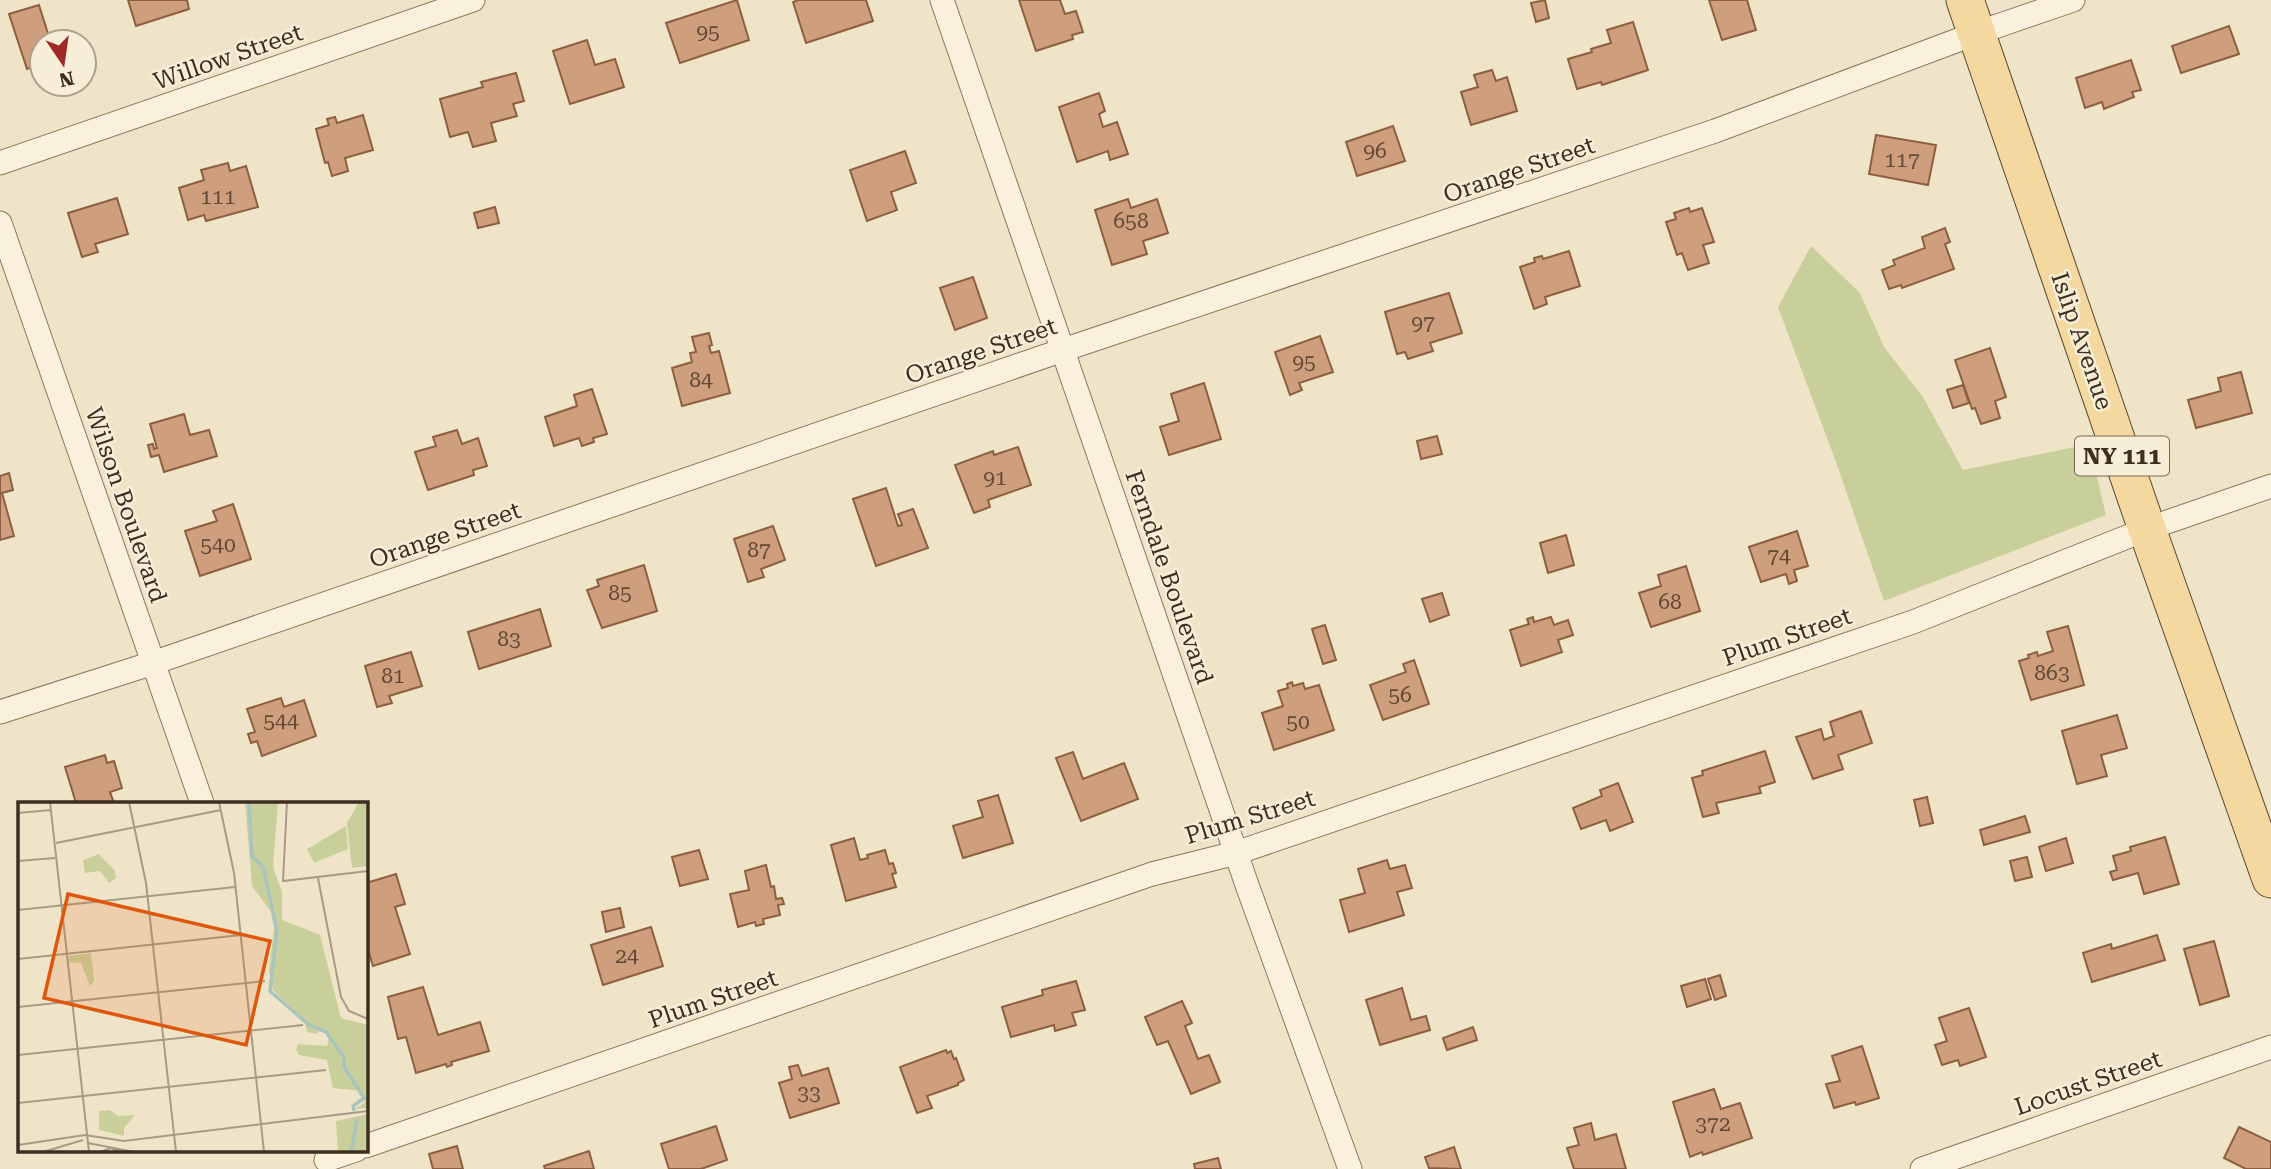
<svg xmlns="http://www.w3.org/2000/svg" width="2271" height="1169" viewBox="0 0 2271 1169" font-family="'Roboto Serif',serif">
  <rect width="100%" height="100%" fill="#f0e4c8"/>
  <!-- green -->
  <path fill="#c9cf9b" d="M1811 246 1860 293 1884 347 1923 397 1963 470 2089 444 2106 515 1884 601 1836 462 1778 307Z"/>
  <!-- building -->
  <g fill="#cf9f7d" stroke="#8d5f41" stroke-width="2">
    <path d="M128 0H187L189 9 136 26Z"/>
    <path d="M737 0 749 40 680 63 666 23Z"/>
    <path d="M798 0H866L873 21 806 43 793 2Z"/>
    <path d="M1019 0H1060L1065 14 1076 11 1083 32 1072 35 1073 39 1036 51Z"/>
    <path d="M1545 0 1549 18 1536 22 1531 3Z"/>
    <path d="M1709 0H1747L1756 30 1722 40Z"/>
    <path d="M39 5 50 40 60 37 61 42H42V64L27 69 9 14Z"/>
    <path d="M1633 22 1648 70 1602 85 1601 82 1577 89 1568 59 1592 52 1591 49 1611 43 1607 30Z"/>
    <path d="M2229 26 2239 54 2181 73 2172 46Z"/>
    <path d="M587 40 595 65 615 59 624 87 570 104 553 51Z"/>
    <path d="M2131 60 2141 90 2132 92 2134 97 2104 109 2102 102 2085 108 2076 78Z"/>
    <path d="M1492 70 1496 81 1507 77 1517 111 1471 125 1461 92 1478 87 1474 75Z"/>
    <path d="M516 73 524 101 513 104 517 116 491 123 496 141 473 147 468 132 450 137 440 99 483 87 481 82Z"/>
    <path d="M1099 93 1105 111 1099 114 1103 127 1117 122 1128 154 1110 160 1108 151 1077 162 1059 107Z"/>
    <path d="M363 115 373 150 345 158 348 171 332 176 328 162 325 163 316 129 329 125 327 119 335 117 337 123Z"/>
    <path d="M1393 126 1405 161 1357 176 1346 142Z"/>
    <path d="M1876 135 1936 145 1928 185 1869 174Z"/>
    <path d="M905 151 916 183 891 192 897 210 867 221 850 170Z"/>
    <path d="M228 163 230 171 246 166 258 207 206 221 204 215 188 220 179 188 204 180 201 170Z"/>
    <path d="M117 198 128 234 95 244 98 252 82 257 68 213Z"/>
    <path d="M1128 199 1131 208 1157 199 1168 233 1143 241 1147 254 1112 265 1095 210Z"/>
    <path d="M495 207 499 223 478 228 474 213Z"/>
    <path d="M1689 208 1690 212 1702 208 1714 242 1703 245 1709 263 1688 270 1682 253 1677 255 1666 222 1676 219 1674 213Z"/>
    <path d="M1945 228 1950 242 1945 244 1954 269 1902 288 1901 285 1889 289 1882 270 1895 265 1893 260 1925 248 1922 237Z"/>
    <path d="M1569 251 1580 286 1545 297 1547 304 1534 309 1520 267 1535 262 1534 258 1542 256 1543 259Z"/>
    <path d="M973 277 987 318 955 330 940 288Z"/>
    <path d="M1449 293 1462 333 1430 343 1433 351 1408 359 1405 352 1397 354 1385 312Z"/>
    <path d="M709 333 712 345 709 346 711 353 719 351 730 393 682 406 672 368 692 362 690 353 696 352 692 337Z"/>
    <path d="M1320 336 1333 372 1299 383 1302 390 1290 395 1275 352Z"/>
    <path d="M1990 348 2006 397 1995 401 2000 418 1981 424 1975 408 1972 409 1955 360Z"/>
    <path d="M2241 372 2252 413 2196 428 2188 400 2221 391 2218 378Z"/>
    <path d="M1204 383 1221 439 1169 455 1160 427 1179 421 1171 394Z"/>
    <path d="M1963 385 1969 403 1953 408 1947 390Z"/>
    <path d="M592 389 607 434 593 438 594 442 582 446 579 438 554 446 545 417 577 406 574 395Z"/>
    <path d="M184 414 190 435 209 430 217 456 164 472 159 455 151 457 148 445 153 444 154 449 157 448 150 424Z"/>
    <path d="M457 430 462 444 478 438 487 466 473 470 474 475 428 490 415 452 436 446 433 437Z"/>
    <path d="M1437 436 1442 454 1421 459 1417 441Z"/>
    <path d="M1018 447 1031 485 988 500 990 507 974 513 955 465 993 451 994 455Z"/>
    <path d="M9 473 13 490 2 493 14 536 0 540V476Z"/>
    <path d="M886 488 898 526 902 525 898 514 913 509 928 548 876 566 853 499Z"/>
    <path d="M233 504 251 559 200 576 185 531 217 521 213 511Z"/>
    <path d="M773 526 785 560 761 569 764 577 748 582 734 539Z"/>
    <path d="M1797 531 1808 566 1794 570 1797 581 1789 584 1786 574 1761 582 1749 547Z"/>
    <path d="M1566 535 1574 565 1548 573 1540 543Z"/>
    <path d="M644 565 657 611 602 628 587 590 599 586 597 580Z"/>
    <path d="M1686 566 1700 611 1651 627 1639 593 1661 586 1658 575Z"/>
    <path d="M1442 593 1449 615 1430 622 1422 599Z"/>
    <path d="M540 609 551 646 479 669 468 632Z"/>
    <path d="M1533 617 1534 622 1551 617 1554 625 1568 620 1573 635 1558 640 1562 652 1521 666 1510 630 1529 624 1527 619Z"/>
    <path d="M1325 625 1336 660 1323 664 1312 629Z"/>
    <path d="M2068 626 2084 685 2031 700 2019 661 2029 658 2028 655 2037 652 2038 656 2053 651 2047 632Z"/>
    <path d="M411 652 422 686 389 696 392 703 377 707 365 666Z"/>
    <path d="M1414 660 1429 704 1383 720 1370 685 1406 672 1403 664Z"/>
    <path d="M1292 682 1293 686 1303 683 1305 689 1319 685 1334 730 1274 750 1262 713 1283 706 1278 691 1288 688 1287 684Z"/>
    <path d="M281 698 284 707 304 700 316 736 262 756 257 741 251 743 248 734 255 732 247 709Z"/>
    <path d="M1861 711 1872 743 1838 755 1843 769 1813 779 1796 737 1821 729 1824 740 1834 736 1830 722Z"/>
    <path d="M2117 715 2127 748 2101 755 2107 776 2077 784 2062 731Z"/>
    <path d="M1765 751 1775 782 1759 787 1761 793 1716 803 1719 813 1703 817 1692 778 1703 775 1702 771Z"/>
    <path d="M1073 752 1083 779 1124 763 1138 799 1081 821 1056 758Z"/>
    <path d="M105 755 107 763 114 761 122 788 110 792 114 803H76L65 767Z"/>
    <path d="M1618 783 1633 822 1610 831 1606 820 1581 829 1573 808 1602 796 1600 790Z"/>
    <path d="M998 795 1013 843 963 858 953 826 983 817 978 801Z"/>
    <path d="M1927 797 1933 823 1920 826 1914 800Z"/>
    <path d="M2025 816 2030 832 1984 845 1980 830Z"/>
    <path d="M2165 837 2179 884 2144 894 2138 873 2113 880 2110 872 2117 870 2113 856 2131 851 2130 847Z"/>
    <path d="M854 838 860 860 868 858 867 855 885 850 889 864 893 863 896 873 892 874 896 887 846 901 831 845Z"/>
    <path d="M2066 838 2073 863 2046 871 2039 847Z"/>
    <path d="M699 850 708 879 680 886 672 857Z"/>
    <path d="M2027 857 2032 877 2015 881 2010 861Z"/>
    <path d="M1387 860 1390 869 1405 865 1412 888 1397 892 1404 915 1349 932 1340 900 1365 893 1358 869Z"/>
    <path d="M766 865 771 887 774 886 776 899 782 898 784 904 778 905 780 915 763 919 764 924 756 926 755 922 738 927 730 894 749 890 745 871Z"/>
    <path d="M396 874 405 904 395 907 410 954 373 966 366 943V883Z"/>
    <path d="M620 908 624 927 606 932 602 912Z"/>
    <path d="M651 927 663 966 603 985 591 945Z"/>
    <path d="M2157 935 2165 960 2092 982 2083 953 2111 944 2112 949Z"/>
    <path d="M2214 941 2229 996 2200 1005 2184 949Z"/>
    <path d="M1720 975 1726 996 1715 1000 1708 979Z"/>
    <path d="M1705 979 1711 999 1687 1007 1681 986Z"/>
    <path d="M1076 981 1085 1010 1072 1013 1076 1025 1055 1031 1054 1025 1011 1037 1002 1007 1043 995 1042 990Z"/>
    <path d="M423 987 438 1035 480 1022 489 1051 451 1062 452 1065 447 1067 446 1064 416 1073 406 1037 398 1039 388 997Z"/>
    <path d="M1402 988 1411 1020 1426 1016 1430 1030 1380 1045 1366 1000Z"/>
    <path d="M1182 1001 1192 1023 1185 1026 1198 1059 1209 1055 1220 1082 1191 1094 1168 1041 1157 1045 1145 1017Z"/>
    <path d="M1969 1008 1986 1057 1960 1066 1958 1060 1942 1065 1935 1045 1947 1041 1939 1018Z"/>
    <path d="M1473 1027 1477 1040 1447 1050 1443 1038Z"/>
    <path d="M1862 1046 1879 1098 1856 1105 1855 1102 1834 1108 1826 1084 1840 1081 1832 1056Z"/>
    <path d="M946 1050 947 1053 951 1051 954 1059 956 1058 964 1080 958 1083V1085L927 1096 932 1108 917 1113 900 1067Z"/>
    <path d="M798 1065 802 1076 828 1068 839 1103 790 1118 779 1083 792 1079 789 1067Z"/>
    <path d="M1714 1089 1721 1109 1740 1103 1752 1138 1703 1155 1702 1152 1690 1157 1673 1102Z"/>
    <path d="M1591 1123 1595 1140 1616 1134 1626 1169H1574L1567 1148 1579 1145 1574 1128Z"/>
    <path d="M716 1126 727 1160 701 1169H669L661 1144Z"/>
    <path d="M2239 1127 2271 1142V1169H2246L2224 1158Z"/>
    <path d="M457 1146 463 1169H433L429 1154Z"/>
    <path d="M1454 1147 1461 1169 1429 1168 1425 1157Z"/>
    <path d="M589 1151 594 1169H545L544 1166Z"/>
    <path d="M1218 1158 1221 1169H1195L1194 1164Z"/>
  </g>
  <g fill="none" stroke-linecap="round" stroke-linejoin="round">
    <!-- street casing -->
    <g stroke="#8d765c" stroke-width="25">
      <g id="street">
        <path d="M942 0 1247 885 1350 1169"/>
        <path d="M0 163 473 0"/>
        <path d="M0 223 202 803"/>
        <path d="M0 712 153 663 1063 350 1715 131 1977 33 2073 0"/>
        <path d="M366 1146 1152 874 1236 853 1913 622 2147 529 2271 486"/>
        <path d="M326 1160 356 1150"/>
        <path d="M1922 1169 2271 1047"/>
      </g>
    </g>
    <!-- primary casing -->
    <g stroke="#5b4430" stroke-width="39">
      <path id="primary" d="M1965 0 2147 529 2271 879"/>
    </g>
    <!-- street -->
    <use href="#street" stroke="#faf1dc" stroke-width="23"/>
    <!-- primary -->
    <use href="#primary" stroke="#f3d9a0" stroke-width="37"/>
  </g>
  <g text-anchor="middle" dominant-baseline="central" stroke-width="5" stroke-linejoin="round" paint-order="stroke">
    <!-- number labels -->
    <g font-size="21" fill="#624a37">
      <text x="708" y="32">95</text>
      <text x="1375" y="151">96</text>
      <text x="1902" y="160">117</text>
      <text x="218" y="197">111</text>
      <text x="1131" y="221">658</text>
      <text x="1423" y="323">97</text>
      <text x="1304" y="362">95</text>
      <text x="701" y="380">84</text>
      <text x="995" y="478">91</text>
      <text x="218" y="545">540</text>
      <text x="759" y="550">87</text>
      <text x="1779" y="556">74</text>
      <text x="620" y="593">85</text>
      <text x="1670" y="602">68</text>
      <text x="509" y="639">83</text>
      <text x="2052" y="673">863</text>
      <text x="393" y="676">81</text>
      <text x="1400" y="695">56</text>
      <text x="281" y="721">544</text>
      <text x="1298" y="722">50</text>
      <text x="627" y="956">24</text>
      <text x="809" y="1093">33</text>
      <text x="1713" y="1124">372</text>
    </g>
    <!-- shield labels -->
    <rect fill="#f7eed8" stroke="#756857" stroke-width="2" x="2075" y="436.5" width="94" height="39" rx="5"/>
    <g font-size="23" font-weight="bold" fill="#3d2e20">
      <text x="2122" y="456">NY 111</text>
    </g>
    <!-- street labels -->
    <g font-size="24" fill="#3d2e20" stroke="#f7eed8">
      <text transform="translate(228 57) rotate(-19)">Willow Street</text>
      <text transform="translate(1519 170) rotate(-19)">Orange Street</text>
      <text transform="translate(2082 341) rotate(71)">Islip Avenue</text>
      <text transform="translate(981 351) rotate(-19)">Orange Street</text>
      <text transform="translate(126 505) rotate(71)">Wilson Boulevard</text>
      <text transform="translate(445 535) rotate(-19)">Orange Street</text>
      <text transform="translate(1169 577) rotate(71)">Ferndale Boulevard</text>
      <text transform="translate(1787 637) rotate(-19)">Plum Street</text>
      <text transform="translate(1250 817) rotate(-17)">Plum Street</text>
      <text transform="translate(713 999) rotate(-19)">Plum Street</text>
      <text transform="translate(2088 1083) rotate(-19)">Locust Street</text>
    </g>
  </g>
  <!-- overview -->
  <g transform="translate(18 802)">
    <rect width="350" height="350" fill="#f0e4c8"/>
    <path d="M227 0H260L255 65 264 90V118L302 133 323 216 350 223V306L337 307 347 300 344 289 315 286 309 258 281 253 278 248 280 242 309 244 311 236 303 226 299 232 289 230 287 218 255 188 251 169 256 125 253 110 234 84ZM341 0H350V64L334 66 329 21ZM328 24 330 47 296 61 289 47ZM81 52 97 69 98 76 91 81 82 69 67 71 65 58ZM73 151 76 179 72 184 63 161 51 160V154ZM92 308 100 314 117 313 106 326V334L81 328V309ZM350 312V350H320L318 319Z" fill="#c9cf9b"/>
    <path fill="none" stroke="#a9c4bc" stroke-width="3.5" d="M231 0 234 54 245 65 259 129 252 189 291 223 308 230 326 255V265L346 296 335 304 336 309M333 350 339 317"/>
    <path fill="none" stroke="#a89b85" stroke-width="2" d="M32 0 71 350M111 0 128 81 158 350M201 0 216 71 246 350M269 0 265 79 350 69M0 11 33 8M38 41 203 8M0 59 37 56M300 76 323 195 331 209 350 217M0 108 217 85M0 157 223 133M0 205 247 179M0 253 285 223M0 301 308 268M70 341 116 350M0 343 67 333 106 339 350 309M25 350 65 338M82 350 93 346 103 350"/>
    <path fill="#df570d" fill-opacity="0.15" stroke="#df570d" stroke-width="3.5" d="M50 92 252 139 228 243 26 196Z"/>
    <rect width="350" height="350" fill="none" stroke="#3d2e20" stroke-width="3.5"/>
  </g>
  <!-- north arrow -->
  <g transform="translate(63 63) rotate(167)"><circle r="33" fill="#f7eed8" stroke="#ada18e" stroke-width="2"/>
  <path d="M0-5L12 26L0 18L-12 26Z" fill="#9e2a2b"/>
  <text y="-10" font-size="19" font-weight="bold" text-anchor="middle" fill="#3d2e20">N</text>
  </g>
</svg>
